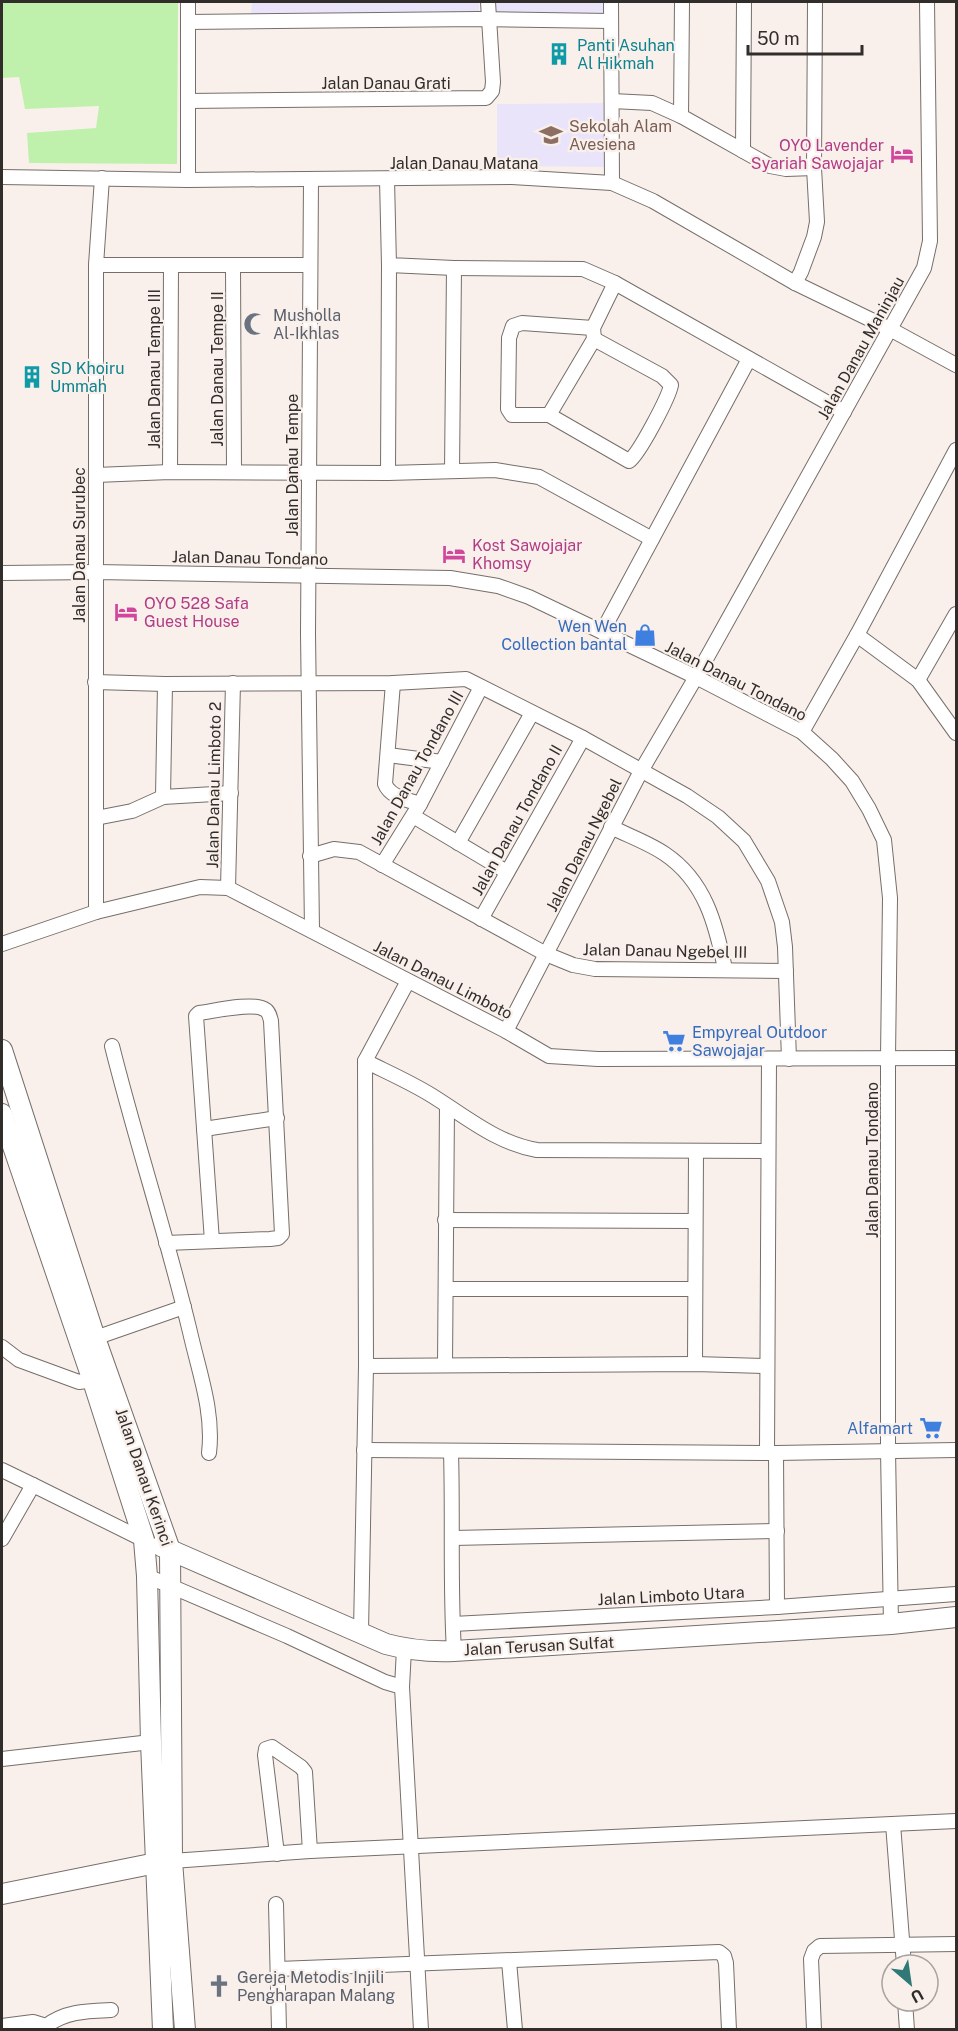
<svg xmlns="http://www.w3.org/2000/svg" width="958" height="2031" viewBox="0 0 958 2031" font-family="'Public Sans',sans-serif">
  <rect width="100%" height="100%" fill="#f9f0eb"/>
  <!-- education -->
  <g fill="#eae4fa">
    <path d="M252 2H479V13L251 15Z"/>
    <rect x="494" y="2" width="110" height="11"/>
    <path d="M603 103 605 167 497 166V104Z"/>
  </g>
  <!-- green -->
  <path fill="#bff1ac" d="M2 2H178L177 164 29 163 27 133 96 128 99 106 25 109 19 77 2 78Z"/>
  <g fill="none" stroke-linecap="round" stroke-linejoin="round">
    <!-- street casing -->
    <g stroke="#766e6a" stroke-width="16">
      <g id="street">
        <path d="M188 2V180"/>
        <path d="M611 2 612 183"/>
        <path d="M682 2 681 116 770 166 786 169 814 168"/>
        <path d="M188 22 478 19 611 21"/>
        <path d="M188 101 486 98 492 91 493 82 488 2"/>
        <path d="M612 101 652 103 681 116"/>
        <path d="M743 151 744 2"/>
        <path d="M2 177 188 180 512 177 612 183 653 201 795 283 890 329 956 365"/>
        <path d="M387 179 389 265 454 268 452 471"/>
        <path d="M311 180 308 634 312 930"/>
        <path d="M96 265H310"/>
        <path d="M233 266 234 472"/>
        <path d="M454 268 583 269 615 283 844 412"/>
        <path d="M795 283 801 272 814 237 817 222 814 168 815 2"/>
        <path d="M593 328 522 323 513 326 509 338 508 409 512 415H549L629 461C639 454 669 397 671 385L662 376 594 339"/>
        <path d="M549 415 594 339 593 328 615 283"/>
        <path d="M170 472 171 266"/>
        <path d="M388 473 389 265"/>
        <path d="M96 475 170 472 388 473 495 470 539 477 652 539"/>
        <path d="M2 573 96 572 450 578 498 586 529 597 696 677 802 732 832 759 852 781 869 809 884 840 890 898 888 1058V1450L891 1624"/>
        <path d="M602 632 749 359"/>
        <path d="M857 635 918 680 956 733"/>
        <path d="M918 680 956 614"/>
        <path d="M95 682 165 684 393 683 466 679 583 738 687 796 718 817 744 841 768 881 782 922 785 947 789 1059"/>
        <path d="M393 683 385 784C390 797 408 800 420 804"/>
        <path d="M802 732 857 635 956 450"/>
        <path d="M388 755 442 762"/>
        <path d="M163 797 165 684"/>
        <path d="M413 816 507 872"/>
        <path d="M96 818 132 811 163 797 231 793"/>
        <path d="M611 827C629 836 649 843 665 854 705 881 716 924 725 969"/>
        <path d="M458 843 532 713"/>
        <path d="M310 856 334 849 359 852 546 954 573 965 595 969 786 971"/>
        <path d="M382 865 420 804 481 687"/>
        <path d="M228 888 233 683"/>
        <path d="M96 912V265L102 178"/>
        <path d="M481 919 583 738"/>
        <path d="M2 944 96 912 200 887 228 888 506 1031 549 1056 598 1059 956 1058"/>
        <path d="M506 1031 641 771 696 677 924 268 930 241 927 2"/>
        <path d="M112 1046C136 1142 167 1236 190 1332 199 1372 214 1412 209 1453"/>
        <path d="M365 1061C387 1072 410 1082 431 1095 465 1116 496 1143 537 1150L768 1151"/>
        <path d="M204 1129 277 1118"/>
        <path d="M445 1220 695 1221"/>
        <path d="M166 1243 270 1239 278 1238 282 1234 271 1021C270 1017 269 1011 264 1009 252 1002 214 1011 199 1013L196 1016 212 1241"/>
        <path d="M447 1289H695"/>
        <path d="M95 1338 184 1307"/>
        <path d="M2 1347 19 1360 79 1382 101 1379"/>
        <path d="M695 1364 696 1151"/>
        <path d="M445 1365 447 1106"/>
        <path d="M366 1366 695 1364 767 1366"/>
        <path d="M364 1450 776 1453 956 1450"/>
        <path d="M451 1452C453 1519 450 1585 454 1651"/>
        <path d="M767 1453 769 1059"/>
        <path d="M776 1453 777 1607"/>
        <path d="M2 1470 33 1485"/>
        <path d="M453 1538 777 1531"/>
        <path d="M2 1539 33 1485 144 1540"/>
        <path d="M147 1576 287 1636 385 1682 402 1687"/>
        <path d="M453 1624 777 1607 956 1594"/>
        <path d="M361 1632 366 1366 365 1061 408 981"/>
        <path d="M404 1649 402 1687 421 2030"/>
        <path d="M2 1759 151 1742"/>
        <path d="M893 1824 904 1965"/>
        <path d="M277 1854 265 1755 266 1749 272 1747 301 1767 305 1772 310 1851"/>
        <path d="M172 1861 310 1851 956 1821"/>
        <path d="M276 1904 279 2030"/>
        <path d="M509 1961 515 2030"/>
        <path d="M278 1969 719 1952 724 1956 726 1963 729 2030"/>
        <path d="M905 2001 907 2030"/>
        <path d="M2 2026 33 2022 46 2026"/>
        <path d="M46 2026C66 2011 87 2011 111 2010"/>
        <path d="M814 2030 811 1959 814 1951 820 1946 956 1944"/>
      </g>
    </g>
    <!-- secondary casing -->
    <g stroke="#766e6a" stroke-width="22">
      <g id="secondary">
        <path d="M2 1050 95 1338 170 1550 172 1861 185 2030"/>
        <path d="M2 1114 93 1381 144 1540 147 1576 151 1742 163 2030"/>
        <path d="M161 1546 386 1644C408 1650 430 1652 454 1651L891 1624 956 1617"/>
        <path d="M2 1894 166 1861"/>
      </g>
    </g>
    <!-- street -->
    <use href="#street" stroke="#fff" stroke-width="14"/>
    <!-- secondary -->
    <use href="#secondary" stroke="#fff" stroke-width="20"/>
  </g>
  <!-- icons -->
  <defs>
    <g id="building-bare" transform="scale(1.8)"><path d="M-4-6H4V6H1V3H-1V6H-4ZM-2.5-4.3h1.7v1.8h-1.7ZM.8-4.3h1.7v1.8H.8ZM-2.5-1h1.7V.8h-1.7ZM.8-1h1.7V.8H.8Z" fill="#0f9aa8" stroke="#f9f0eb" stroke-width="2.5" paint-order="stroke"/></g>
    <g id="school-bare" transform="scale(1.8)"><path d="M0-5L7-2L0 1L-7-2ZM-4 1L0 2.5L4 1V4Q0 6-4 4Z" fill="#8d6e63" stroke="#f9f0eb" stroke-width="2.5" paint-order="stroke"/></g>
    <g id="hotel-bare" transform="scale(1.8)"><path d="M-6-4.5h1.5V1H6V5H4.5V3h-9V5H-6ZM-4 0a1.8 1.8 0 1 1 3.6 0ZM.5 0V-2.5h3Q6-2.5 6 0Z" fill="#d1479c" stroke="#f9f0eb" stroke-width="2.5" paint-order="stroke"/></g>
    <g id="mosque-bare" transform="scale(1.8)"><path d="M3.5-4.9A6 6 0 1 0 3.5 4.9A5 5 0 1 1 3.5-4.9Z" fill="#6b7280" stroke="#f9f0eb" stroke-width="2.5" paint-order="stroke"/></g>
    <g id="shop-bare" transform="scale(1.8)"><path d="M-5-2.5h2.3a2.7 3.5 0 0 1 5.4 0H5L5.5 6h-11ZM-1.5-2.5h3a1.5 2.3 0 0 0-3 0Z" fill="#3f7fe0" stroke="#f9f0eb" stroke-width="2.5" paint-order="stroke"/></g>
    <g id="supermarket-bare" transform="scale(1.8)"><path d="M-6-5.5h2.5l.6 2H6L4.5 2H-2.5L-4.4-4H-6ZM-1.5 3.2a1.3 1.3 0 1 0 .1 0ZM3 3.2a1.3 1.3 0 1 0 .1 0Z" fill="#3f7fe0" stroke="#f9f0eb" stroke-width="2.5" paint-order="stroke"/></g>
    <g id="church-bare" transform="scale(1.8)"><path d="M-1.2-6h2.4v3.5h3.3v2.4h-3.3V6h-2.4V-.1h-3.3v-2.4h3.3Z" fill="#6b7280" stroke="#f9f0eb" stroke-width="2.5" paint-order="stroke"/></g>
  </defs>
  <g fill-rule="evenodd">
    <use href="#building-bare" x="559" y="54"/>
    <use href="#school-bare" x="551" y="135"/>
    <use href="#hotel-bare" x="902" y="154"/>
    <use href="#mosque-bare" x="255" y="324"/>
    <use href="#building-bare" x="32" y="377"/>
    <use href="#hotel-bare" x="454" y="554"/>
    <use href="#hotel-bare" x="126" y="612"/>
    <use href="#shop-bare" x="645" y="635"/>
    <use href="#supermarket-bare" x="674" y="1041"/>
    <use href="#supermarket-bare" x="931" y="1428"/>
    <use href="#church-bare" x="219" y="1986"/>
  </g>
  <g text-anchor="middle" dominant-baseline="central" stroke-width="4.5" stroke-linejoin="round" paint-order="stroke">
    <!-- culture labels -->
    <g font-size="16" fill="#0d838f" stroke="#f9f0eb" text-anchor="start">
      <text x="577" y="45">Panti Asuhan<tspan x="577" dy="18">Al Hikmah</tspan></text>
      <text x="50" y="368">SD Khoiru<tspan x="50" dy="18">Ummah</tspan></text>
    </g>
    <!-- street labels -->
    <g font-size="16" fill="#312d2b" stroke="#f9f0eb">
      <text x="386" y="83">Jalan Danau Grati</text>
      <text x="464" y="163">Jalan Danau Matana</text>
      <text transform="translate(861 348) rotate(-61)">Jalan Danau Maninjau</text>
      <text transform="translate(154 369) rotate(-90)">Jalan Danau Tempe III</text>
      <text transform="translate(217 369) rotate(-90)">Jalan Danau Tempe II</text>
      <text transform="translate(292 465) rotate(-90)">Jalan Danau Tempe</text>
      <text transform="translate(79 545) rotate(-90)">Jalan Danau Surubec</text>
      <text transform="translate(250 558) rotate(1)">Jalan Danau Tondano</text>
      <text transform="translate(736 681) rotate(27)">Jalan Danau Tondano</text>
      <text transform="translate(417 768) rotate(-61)">Jalan Danau Tondano III</text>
      <text transform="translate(214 785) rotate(-89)">Jalan Danau Limboto 2</text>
      <text transform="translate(517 820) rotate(-61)">Jalan Danau Tondano II</text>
      <text transform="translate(584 845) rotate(-63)">Jalan Danau Ngebel</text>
      <text transform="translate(665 951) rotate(1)">Jalan Danau Ngebel III</text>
      <text transform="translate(443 980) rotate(27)">Jalan Danau Limboto</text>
      <text transform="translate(872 1160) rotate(-90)">Jalan Danau Tondano</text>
      <text transform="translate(144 1477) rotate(71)">Jalan Danau Kerinci</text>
      <text transform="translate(671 1596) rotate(-3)">Jalan Limboto Utara</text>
      <text transform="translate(539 1646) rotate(-3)">Jalan Terusan Sulfat</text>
    </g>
    <!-- education labels -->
    <g font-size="16" fill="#785e54" stroke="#f9f0eb" text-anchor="start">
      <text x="569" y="126">Sekolah Alam<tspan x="569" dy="18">Avesiena</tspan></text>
    </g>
    <!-- hotel labels -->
    <g font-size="16" fill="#b23c85" stroke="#f9f0eb" text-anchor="start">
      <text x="884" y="145" text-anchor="end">OYO Lavender<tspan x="884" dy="18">Syariah Sawojajar</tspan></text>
      <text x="472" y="545">Kost Sawojajar<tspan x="472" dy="18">Khomsy</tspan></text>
      <text x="144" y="603">OYO 528 Safa<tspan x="144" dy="18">Guest House</tspan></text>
    </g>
    <!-- worship labels -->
    <g font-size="16" fill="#5b616d" stroke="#f9f0eb" text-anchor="start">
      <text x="273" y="315">Musholla<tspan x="273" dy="18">Al-Ikhlas</tspan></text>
      <text x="237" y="1977">Gereja Metodis Injili<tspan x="237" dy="18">Pengharapan Malang</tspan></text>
    </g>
    <!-- shop labels -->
    <g font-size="16" fill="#366cbe" stroke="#f9f0eb" text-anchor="end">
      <text x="627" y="626">Wen Wen<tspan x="627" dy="18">Collection bantal</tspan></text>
      <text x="692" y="1032" text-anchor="start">Empyreal Outdoor<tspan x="692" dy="18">Sawojajar</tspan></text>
      <text x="913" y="1428">Alfamart</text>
    </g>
  </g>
  <!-- border -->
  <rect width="958" height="2031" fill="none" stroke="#312d2b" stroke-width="6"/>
  <!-- north arrow -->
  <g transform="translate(910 1983) rotate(151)"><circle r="28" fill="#f9f0eb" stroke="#a9a29e" stroke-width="1.5"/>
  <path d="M0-4.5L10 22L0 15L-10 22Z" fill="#307976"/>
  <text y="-9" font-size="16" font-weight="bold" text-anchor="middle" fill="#312d2b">U</text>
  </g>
  <!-- scale -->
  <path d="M748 45v9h114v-9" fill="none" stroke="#312d2b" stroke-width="3"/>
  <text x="757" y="45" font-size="18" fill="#312d2b" stroke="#f9f0eb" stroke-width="4.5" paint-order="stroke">50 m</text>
</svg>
